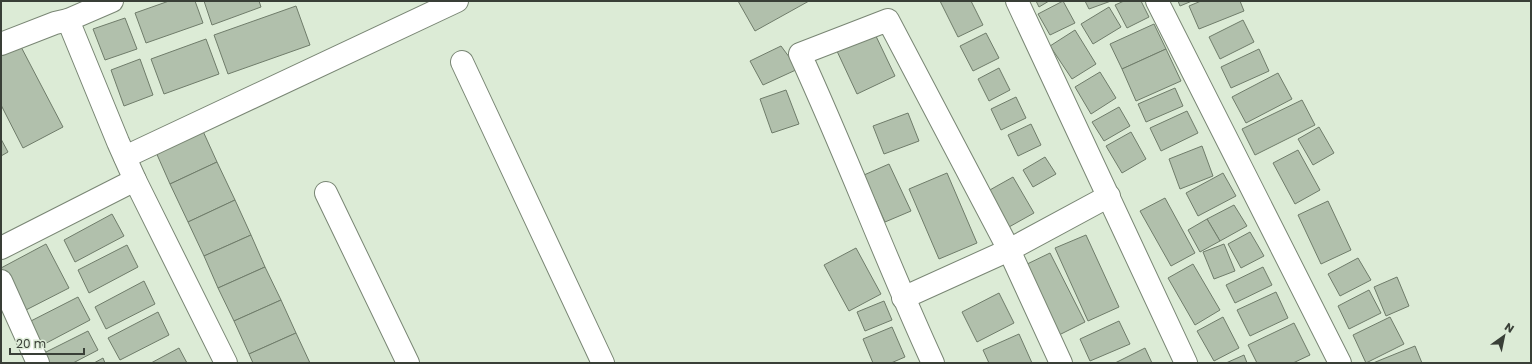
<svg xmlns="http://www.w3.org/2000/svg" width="1532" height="364" viewBox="0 0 1532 364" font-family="Poppins,sans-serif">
  <rect width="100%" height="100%" fill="#dcebd6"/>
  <!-- building -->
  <g fill="#b1c0ac" stroke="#6f7c6a">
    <path d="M169 1H195L203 23 146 43 135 13Z"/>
    <path d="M204 1H259L261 7 212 25Z"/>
    <path d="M738 1H809L755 31Z"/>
    <path d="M940 1H971L983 25 958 37Z"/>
    <path d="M1036 1H1049L1039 7Z"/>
    <path d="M1063 1 1075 23 1050 35 1038 14Z"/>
    <path d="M1085 1H1111L1089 9Z"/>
    <path d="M1124 1H1141L1149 17 1127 28 1115 5Z"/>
    <path d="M1178 1H1192L1180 6Z"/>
    <path d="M1201 1H1240L1244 11 1199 29 1189 6Z"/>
    <path d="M296 6 310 45 228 74 214 35Z"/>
    <path d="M1109 7 1121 27 1093 44 1081 24Z"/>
    <path d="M125 18 137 49 105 60 93 29Z"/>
    <path d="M1243 20 1254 42 1220 59 1209 37Z"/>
    <path d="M1154 24 1166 49 1122 69 1110 44Z"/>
    <path d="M1075 30 1096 64 1072 79 1050 46Z"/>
    <path d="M874 32 895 76 857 94 836 49Z"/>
    <path d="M986 33 999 58 973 71 960 46Z"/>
    <path d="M206 39 219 74 164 94 151 59Z"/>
    <path d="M19 43 63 127 23 148 1 105V52Z"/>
    <path d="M781 46 798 69 763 85 750 61Z"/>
    <path d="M1166 49 1181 81 1136 101 1122 69Z"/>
    <path d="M1259 49 1269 71 1231 88 1221 67Z"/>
    <path d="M140 59 153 95 124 106 111 70Z"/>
    <path d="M999 68 1010 90 989 101 978 79Z"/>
    <path d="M1100 72 1116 98 1091 114 1075 87Z"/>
    <path d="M1278 73 1292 99 1246 123 1232 97Z"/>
    <path d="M1175 88 1183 106 1146 122 1138 104Z"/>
    <path d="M786 90 799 124 772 133 760 99Z"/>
    <path d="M1016 97 1026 118 1001 130 991 109Z"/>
    <path d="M1302 100 1315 125 1255 155 1242 129Z"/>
    <path d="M1119 107 1130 126 1104 141 1092 122Z"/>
    <path d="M1187 111 1198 133 1161 151 1150 128Z"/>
    <path d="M908 113 919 141 884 154 873 126Z"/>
    <path d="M1031 124 1041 145 1018 156 1008 135Z"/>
    <path d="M1319 127 1334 153 1313 165 1298 139Z"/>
    <path d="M202 129 217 162 170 184 155 150Z"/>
    <path d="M1131 132 1146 159 1122 173 1106 146Z"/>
    <path d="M1 139 8 152 1 156Z"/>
    <path d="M1202 146 1213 176 1180 189 1169 159Z"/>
    <path d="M1298 150 1320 190 1295 204 1273 163Z"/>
    <path d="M1045 157 1056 174 1033 187 1023 170Z"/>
    <path d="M217 162 235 200 188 222 170 184Z"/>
    <path d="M889 164 911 211 885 222 864 175Z"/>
    <path d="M947 173 977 243 939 259 909 189Z"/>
    <path d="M1223 173 1236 196 1198 216 1186 193Z"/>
    <path d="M1013 177 1034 213 1009 227 988 191Z"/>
    <path d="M1165 198 1195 253 1171 266 1140 211Z"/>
    <path d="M235 200 251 235 204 256 188 222Z"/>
    <path d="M1328 201 1351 250 1321 264 1298 215Z"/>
    <path d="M1234 205 1247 226 1220 241 1207 219Z"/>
    <path d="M112 214 124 236 75 262 64 240Z"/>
    <path d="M1207 219 1220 241 1200 252 1188 230Z"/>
    <path d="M1250 232 1264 256 1241 268 1228 244Z"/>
    <path d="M251 235 265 267 218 288 204 256Z"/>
    <path d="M1086 235 1119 307 1088 321 1055 248Z"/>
    <path d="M46 244 69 288 24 311 1 268Z"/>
    <path d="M1224 244 1235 271 1214 279 1203 252Z"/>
    <path d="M127 245 138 267 89 293 78 270Z"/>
    <path d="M856 248 881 294 849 311 824 265Z"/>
    <path d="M1050 253 1085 322 1057 336 1021 267Z"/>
    <path d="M1358 258 1371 280 1340 296 1328 274Z"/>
    <path d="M1193 264 1220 310 1195 325 1168 278Z"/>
    <path d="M265 267 281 300 234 321 218 288Z"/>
    <path d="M1263 267 1272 285 1235 303 1226 285Z"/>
    <path d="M1397 277 1409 306 1386 316 1374 287Z"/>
    <path d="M144 281 155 304 106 329 95 307Z"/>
    <path d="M1369 290 1381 313 1349 329 1338 306Z"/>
    <path d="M1276 292 1288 318 1250 336 1237 310Z"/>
    <path d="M999 293 1014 323 977 342 962 312Z"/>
    <path d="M78 297 90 320 37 348 25 324Z"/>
    <path d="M281 300 296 333 249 354 234 321Z"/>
    <path d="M884 301 892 320 865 331 857 312Z"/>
    <path d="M158 312 169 335 120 360 108 338Z"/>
    <path d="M1223 317 1239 348 1214 361 1197 331Z"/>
    <path d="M1390 317 1404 344 1366 363 1353 335Z"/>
    <path d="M1119 321 1130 344 1090 361 1080 339Z"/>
    <path d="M1294 323 1310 355 1293 363H1257L1248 345Z"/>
    <path d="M892 327 905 357 891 363H873L863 339Z"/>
    <path d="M88 331 98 350 73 363H42L38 356Z"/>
    <path d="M296 333 310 363H253L249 354Z"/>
    <path d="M1019 334 1032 363H989L983 350Z"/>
    <path d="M1415 346 1422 363H1373Z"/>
    <path d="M179 348 187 363H151Z"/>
    <path d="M1145 348 1152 363H1115Z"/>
    <path d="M1244 355 1247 363H1226Z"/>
    <path d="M103 358 105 363H94Z"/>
  </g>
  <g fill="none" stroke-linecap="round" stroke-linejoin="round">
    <!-- minor casing -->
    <g stroke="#798674" stroke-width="24">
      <g id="minor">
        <path d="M1017 1 1186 363"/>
        <path d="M1157 1 1340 363"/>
        <path d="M68 20 118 142 135 180 226 363"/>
        <path d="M1 44 55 23 68 20 112 1"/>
        <path d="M462 62 603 363"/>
        <path d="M125 157 457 1"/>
        <path d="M326 193 408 363"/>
        <path d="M1 248 135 180"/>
        <path d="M1 281 38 363"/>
        <path d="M903 298 1009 250 1109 196"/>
        <path d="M933 363C886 261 847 156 800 54L888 20 1009 250 1061 363"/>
      </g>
    </g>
    <!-- minor -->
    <use href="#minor" stroke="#fff" stroke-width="22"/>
  </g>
  <!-- border -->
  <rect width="1532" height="364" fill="none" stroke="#393f37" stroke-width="4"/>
  <!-- north arrow -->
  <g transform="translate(1504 336) rotate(33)" stroke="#dcebd6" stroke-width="3" paint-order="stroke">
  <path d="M0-3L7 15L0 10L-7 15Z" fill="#393f37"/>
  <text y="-6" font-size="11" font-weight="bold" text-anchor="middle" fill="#393f37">N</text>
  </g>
  <!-- scale -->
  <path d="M10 348v6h74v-6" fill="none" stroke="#393f37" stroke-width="2"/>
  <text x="16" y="348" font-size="12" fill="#393f37" stroke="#dcebd6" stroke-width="3" paint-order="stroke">20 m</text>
</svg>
